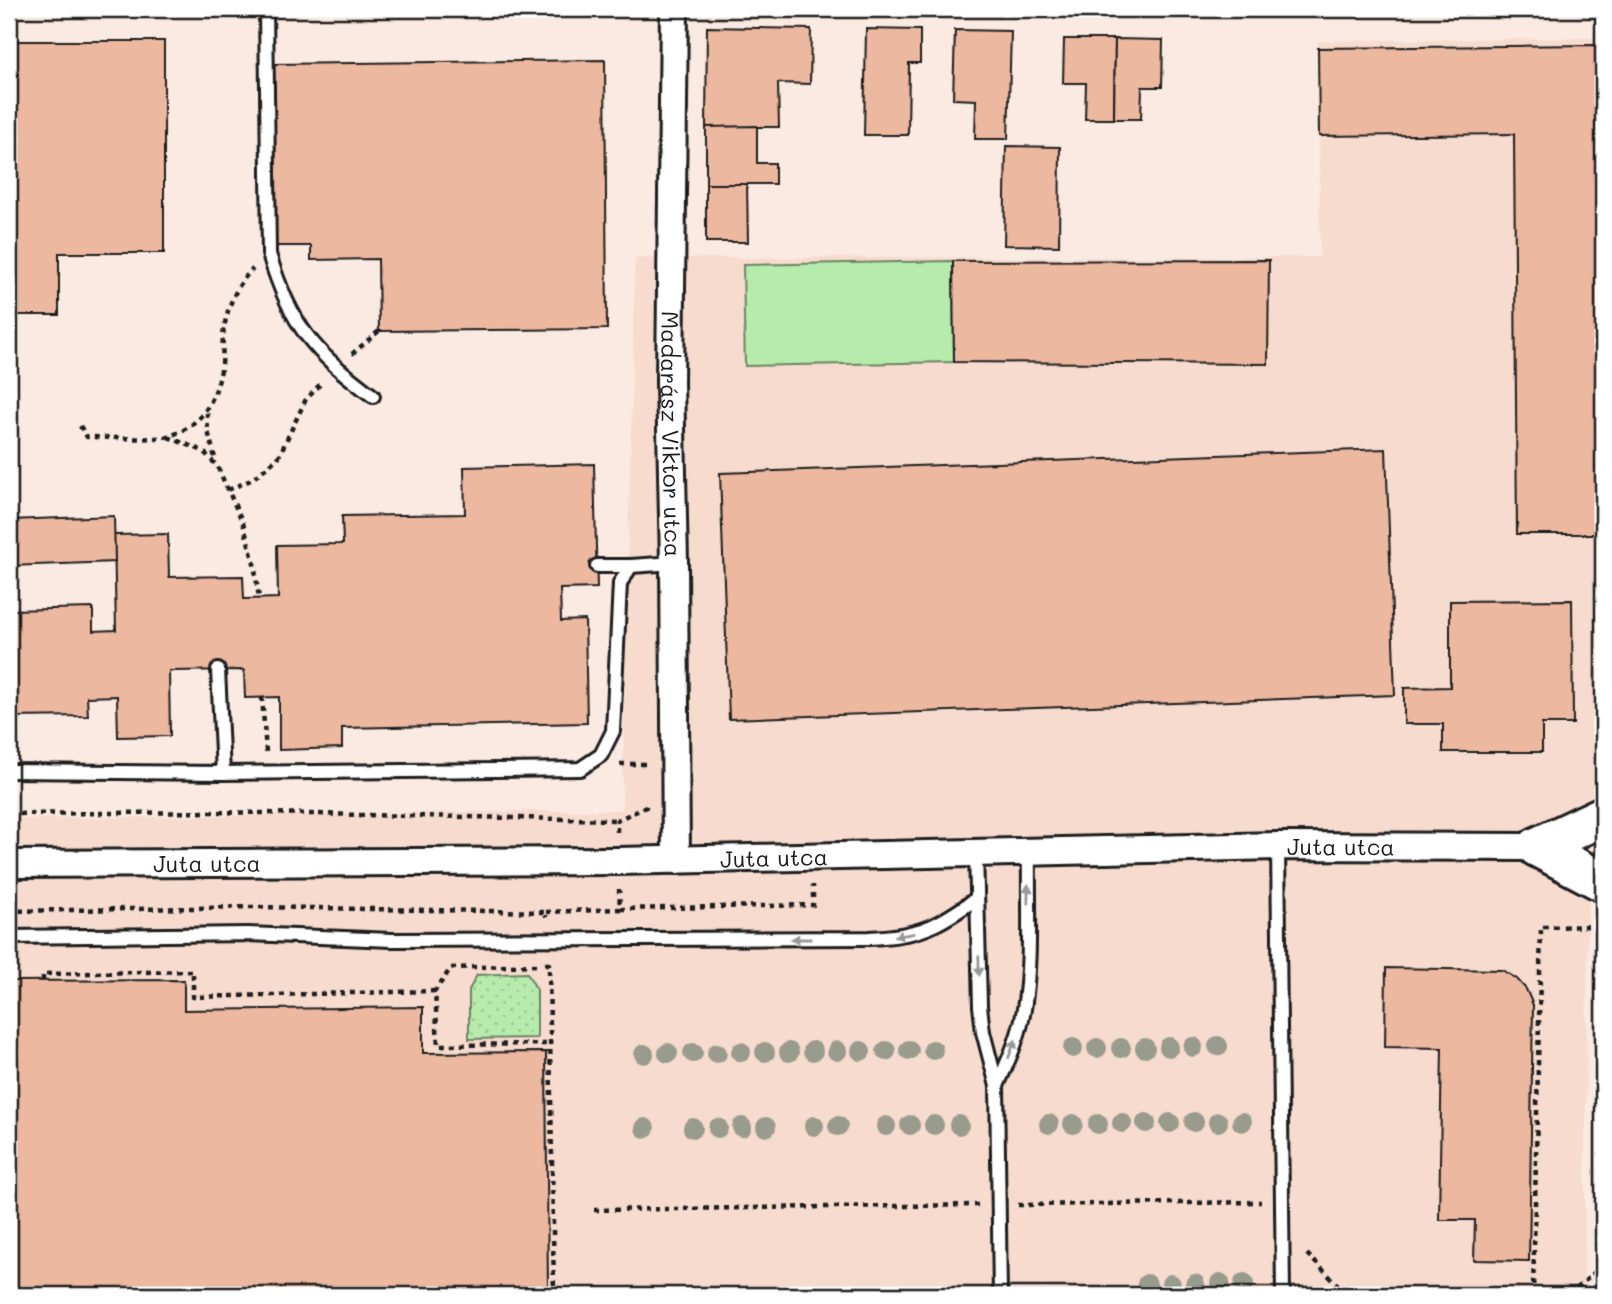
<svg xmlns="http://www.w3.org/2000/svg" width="1612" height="1304" viewBox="0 0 1612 1304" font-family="Mali,sans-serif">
  <defs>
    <pattern id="grass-dots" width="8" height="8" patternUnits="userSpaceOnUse" patternTransform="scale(1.75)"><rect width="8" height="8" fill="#b7ebac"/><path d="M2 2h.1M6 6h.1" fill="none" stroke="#9dc993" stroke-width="1.8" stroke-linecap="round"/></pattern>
  </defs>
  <rect width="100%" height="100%" fill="#faeae2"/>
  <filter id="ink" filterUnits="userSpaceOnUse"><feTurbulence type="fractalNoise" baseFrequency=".0143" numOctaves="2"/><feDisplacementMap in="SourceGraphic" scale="14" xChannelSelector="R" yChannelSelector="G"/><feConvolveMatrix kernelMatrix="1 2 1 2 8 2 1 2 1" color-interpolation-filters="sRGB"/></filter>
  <g filter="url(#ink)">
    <!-- built -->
    <path fill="#f6dbce" d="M1599 38 1603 569 1588 913 1584 1295H9V819L622 810 635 258 1320 257 1318 41Z"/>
    <!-- grass -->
    <path fill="url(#grass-dots)" stroke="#6a8464" stroke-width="2" d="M527 973 537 990V1038L469 1039V990L477 975Z"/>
    <!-- pitch -->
    <path fill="#b7ebac" stroke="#6a8464" stroke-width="2" d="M953 261 954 362 745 366 743 265Z"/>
    <!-- building -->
    <g fill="#edb8a0" stroke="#1c1c1c" stroke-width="2">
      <path d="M707 27 811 29 810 84 778 83 779 127H706Z"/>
      <path d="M866 29 920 30V63H909L908 135H864Z"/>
      <path d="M955 30 1011 31 1008 139H975L976 100 953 99Z"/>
      <path d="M1064 39H1115L1114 119H1085L1086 83H1063Z"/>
      <path d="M1115 39 1163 40 1162 87H1142L1141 119H1114Z"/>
      <path d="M9 41H164V253H59V315H9Z"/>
      <path d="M1596 45 1600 534H1517L1514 134 1319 136 1318 48Z"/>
      <path d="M605 60 607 329 379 331 378 259 311 260V246H275L273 64Z"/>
      <path d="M757 126V163H775V184H706V127Z"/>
      <path d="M1006 146 1060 147 1059 246 1004 245Z"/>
      <path d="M706 184H747L748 242H706Z"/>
      <path d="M1269 260 1268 364 954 362 953 261Z"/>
      <path d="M1386 449 1395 695 729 719 720 473Z"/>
      <path d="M594 464 597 588 560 589 561 621 585 620 587 723 342 728V748L279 750V697L245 698 244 670 169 671 170 736 118 737 117 696 87 697 88 716 9 717V610L93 608V631L116 630 114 535 168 534 169 577 243 576 244 599 278 598 277 545 343 544 342 516 465 514 464 467Z"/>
      <path d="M114 516 115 562 9 566V520Z"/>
      <path d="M1572 600 1573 724H1542V752H1443V724H1404V688L1450 687V601Z"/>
      <path d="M1386 968 1502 970 1517 979 1526 989 1533 1005 1529 1261 1474 1260 1475 1220H1439L1442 1048 1385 1047Z"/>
      <path d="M184 980V1010L423 1007V1053L546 1052 548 1295H9V981Z"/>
    </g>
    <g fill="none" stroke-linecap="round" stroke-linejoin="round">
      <!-- lane casing -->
      <g stroke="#1c1c1c" stroke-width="18">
        <g id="lane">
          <path d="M266 9 269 254C291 327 314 352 373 396"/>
          <path d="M597 566H631"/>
          <path d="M218 670 223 773"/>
          <path d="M9 771 223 773 580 769 601 755 613 731 620 583 631 566 674 563"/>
          <path d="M1278 846 1283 1295"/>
          <path d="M976 852 980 1006 983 1032 997 1086 1000 1295"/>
          <path d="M9 937 248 934 392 940 869 938C919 936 937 927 977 898"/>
          <path d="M997 1086C1008 1061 1020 1036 1024 1009 1032 957 1028 903 1029 850"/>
        </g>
      </g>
      <!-- street casing -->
      <g stroke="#1c1c1c" stroke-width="32">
        <g id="street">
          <path id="s1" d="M674 9 670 383 674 563 676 860"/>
          <path id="s2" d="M9 864 618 861 1278 846 1537 847"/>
        </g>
      </g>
      <!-- primary casing -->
      <g stroke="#1c1c1c" stroke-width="44">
        <g id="primary">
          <path d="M1537 847 1603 882"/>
          <path d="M1537 847 1603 816"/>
        </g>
      </g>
      <!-- path -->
      <g stroke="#1c1c1c" stroke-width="4.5" stroke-dasharray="5 5" stroke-linecap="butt">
        <path d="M352 354 379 331"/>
        <path d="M207 413 208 431 216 462"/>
        <path d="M80 426 87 437C108 437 151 441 168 436 203 427 217 397 222 364 223 355 222 346 223 337 225 313 235 285 253 269"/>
        <path d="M168 437 203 451 217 466 243 523 254 563 259 598"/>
        <path d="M228 490 251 480 278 458 305 401 323 381"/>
        <path d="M262 697 266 752"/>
        <path d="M620 764H646"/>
        <path d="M9 814 213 812 617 820"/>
        <path d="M617 832V820L646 807 647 803"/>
        <path d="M620 909 813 905V885"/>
        <path d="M9 911 254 907 546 912V917"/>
        <path d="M546 912 620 909 619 889"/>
        <path d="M545 964H549L554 1295"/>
        <path d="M536 965 451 968 435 991 438 1045 551 1044"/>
        <path d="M43 981V974L193 971V997L435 991"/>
        <path d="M1018 1205 1261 1202"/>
        <path d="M594 1210 978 1205"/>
        <path d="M1307 1254 1348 1295"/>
        <path d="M1533 1295 1541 927 1603 926"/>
        <path d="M1570 1295 1600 1267"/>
        <path d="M1599 1295 1603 994"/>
      </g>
      <!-- lane -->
      <use href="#lane" stroke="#fff" stroke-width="12"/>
      <!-- street -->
      <use href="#street" stroke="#fff" stroke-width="26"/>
      <!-- primary -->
      <use href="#primary" stroke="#fff" stroke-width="38"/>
    </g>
    <!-- trees -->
    <g fill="#999b8d">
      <circle cx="1218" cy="1046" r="10"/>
      <circle cx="1169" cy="1047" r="10"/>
      <circle cx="1193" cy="1047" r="10"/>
      <circle cx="1073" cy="1048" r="10"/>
      <circle cx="1097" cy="1048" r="10"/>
      <circle cx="1121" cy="1048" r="10"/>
      <circle cx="1145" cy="1048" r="10"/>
      <circle cx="909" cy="1050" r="10"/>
      <circle cx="933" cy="1050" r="10"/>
      <circle cx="813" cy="1051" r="10"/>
      <circle cx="837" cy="1051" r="10"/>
      <circle cx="861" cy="1051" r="10"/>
      <circle cx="886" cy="1051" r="10"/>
      <circle cx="741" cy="1052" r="10"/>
      <circle cx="765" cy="1052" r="10"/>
      <circle cx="789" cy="1052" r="10"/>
      <circle cx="668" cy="1053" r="10"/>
      <circle cx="693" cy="1053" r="10"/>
      <circle cx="717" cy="1053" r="10"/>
      <circle cx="644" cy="1054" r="10"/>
      <circle cx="1194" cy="1122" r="10"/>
      <circle cx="1218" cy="1122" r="10"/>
      <circle cx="1242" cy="1122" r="10"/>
      <circle cx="1122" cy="1123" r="10"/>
      <circle cx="1146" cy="1123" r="10"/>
      <circle cx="1170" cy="1123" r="10"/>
      <circle cx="1049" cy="1124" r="10"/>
      <circle cx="1073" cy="1124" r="10"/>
      <circle cx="1098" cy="1124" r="10"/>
      <circle cx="910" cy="1125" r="10"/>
      <circle cx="934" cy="1125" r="10"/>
      <circle cx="959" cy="1125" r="10"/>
      <circle cx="814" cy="1126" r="10"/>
      <circle cx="838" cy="1126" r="10"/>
      <circle cx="886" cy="1126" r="10"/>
      <circle cx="742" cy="1127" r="10"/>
      <circle cx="766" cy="1127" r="10"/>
      <circle cx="645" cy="1128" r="10"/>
      <circle cx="693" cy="1128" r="10"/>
      <circle cx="718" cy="1128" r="10"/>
      <circle cx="1220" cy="1283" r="10"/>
      <circle cx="1244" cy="1283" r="10"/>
      <circle cx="1147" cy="1284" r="10"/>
      <circle cx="1171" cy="1284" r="10"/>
      <circle cx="1195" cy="1284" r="10"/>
    </g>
    <!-- one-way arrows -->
    <defs><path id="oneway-solid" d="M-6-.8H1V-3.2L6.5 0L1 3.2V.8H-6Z" transform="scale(1.75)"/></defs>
    <g fill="#999">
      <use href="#oneway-solid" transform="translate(1028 894) rotate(-89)"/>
      <use href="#oneway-solid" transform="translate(904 935) rotate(171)"/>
      <use href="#oneway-solid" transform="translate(801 939) rotate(180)"/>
      <use href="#oneway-solid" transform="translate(979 966) rotate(89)"/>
      <use href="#oneway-solid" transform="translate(1012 1049) rotate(-69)"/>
    </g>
  </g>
  <g text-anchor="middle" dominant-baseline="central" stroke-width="5" stroke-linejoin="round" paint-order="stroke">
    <!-- street labels -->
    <g font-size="23" fill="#1c1c1c" stroke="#fff">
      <text stroke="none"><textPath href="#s1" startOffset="425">Madarász Viktor utca</textPath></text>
      <text stroke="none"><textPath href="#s2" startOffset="1332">Juta utca</textPath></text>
      <text stroke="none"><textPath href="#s2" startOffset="765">Juta utca</textPath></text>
      <text stroke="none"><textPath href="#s2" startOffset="198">Juta utca</textPath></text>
    </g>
  </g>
  <!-- margin -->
  <rect width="1612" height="1304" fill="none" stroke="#fff" stroke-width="35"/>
  <rect x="18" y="18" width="1577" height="1269" fill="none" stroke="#1c1c1c" stroke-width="2.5" filter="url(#ink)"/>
</svg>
